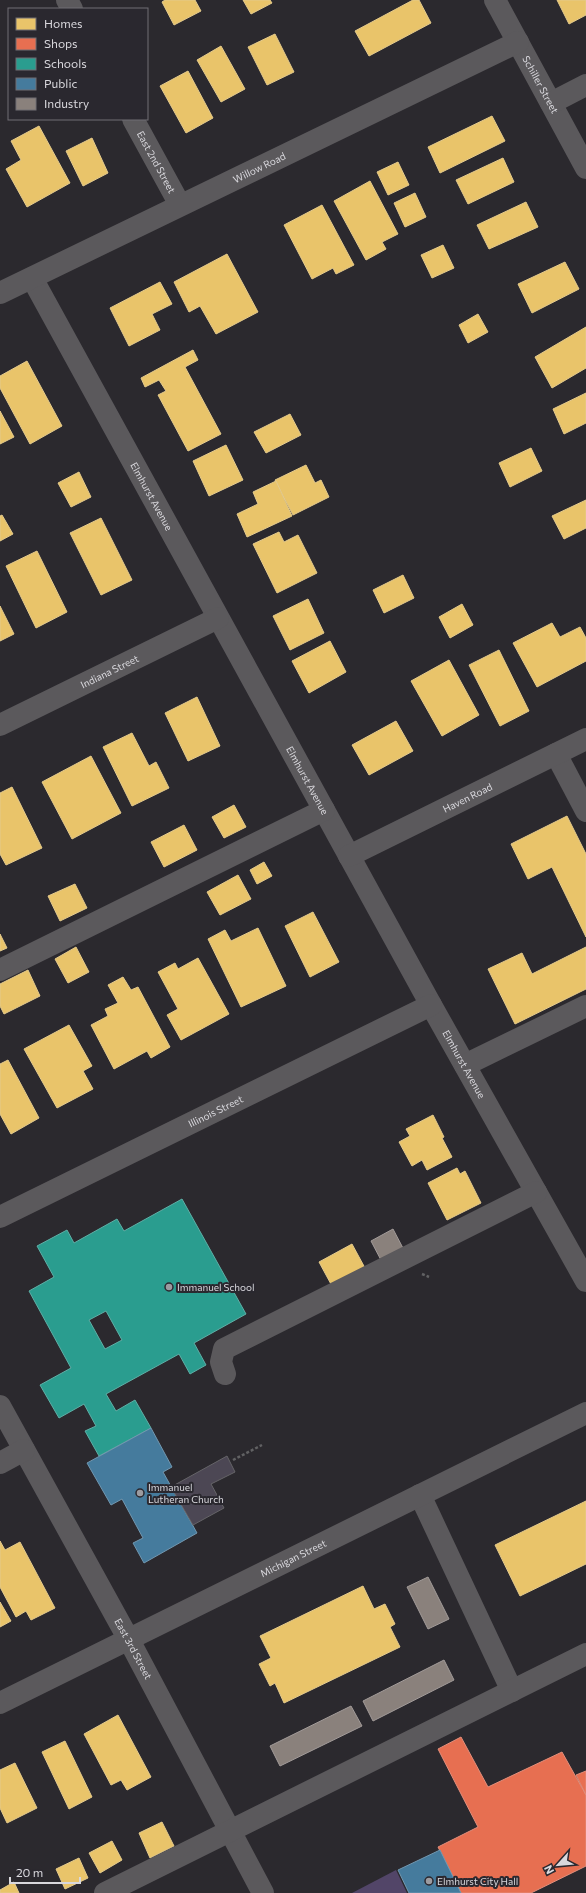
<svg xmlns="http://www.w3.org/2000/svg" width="586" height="1893" viewBox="0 0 586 1893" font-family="Commissioner,sans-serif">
  <rect width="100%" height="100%" fill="#2b292e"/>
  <!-- green -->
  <path fill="#524568" d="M396 1870 407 1893H352Z"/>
  <!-- homes -->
  <g fill="#e9c46a" stroke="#e4ca8c">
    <path d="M165 0H195L201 11 174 25 162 2Z"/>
    <path d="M243 0H270L272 3 251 14Z"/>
    <path d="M413 0H419L431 23 369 56 355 31Z"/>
    <path d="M557 0H586V15L569 24Z"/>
    <path d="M275 34 294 72 267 85 248 47Z"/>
    <path d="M221 46 245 89 221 102 197 60Z"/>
    <path d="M188 71 213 118 186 133 160 86Z"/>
    <path d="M492 116 505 141 440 173 428 147Z"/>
    <path d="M39 126 70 183 27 207 6 169 21 160 11 141Z"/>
    <path d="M92 138 108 173 83 186 66 151Z"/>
    <path d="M503 158 514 182 468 204 456 180Z"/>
    <path d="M398 162 409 185 388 195 377 172Z"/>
    <path d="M370 181 398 234 382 242 386 249 366 260 334 201Z"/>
    <path d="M415 193 426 217 405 227 394 203Z"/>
    <path d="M526 202 538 227 489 249 477 225Z"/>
    <path d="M322 205 354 265 336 274 333 268 312 279 284 225Z"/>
    <path d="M443 245 454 268 432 278 421 255Z"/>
    <path d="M227 254 258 312 216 334 200 306 189 312 174 282Z"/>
    <path d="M565 262 579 289 532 313 518 284Z"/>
    <path d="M160 282 172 304 152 314 160 330 129 346 110 308Z"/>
    <path d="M478 314 488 332 468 343 459 325Z"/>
    <path d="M586 327V368L552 388 535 357Z"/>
    <path d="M193 350 198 360 185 367 221 434 188 451 158 395 166 391 159 380 145 387 141 378Z"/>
    <path d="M27 361 62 426 30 444 0 388V376Z"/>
    <path d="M586 393V423L564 434 553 409Z"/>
    <path d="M0 411 14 437 0 444Z"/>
    <path d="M290 414 301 435 266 453 254 432Z"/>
    <path d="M226 445 243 480 209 496 193 461Z"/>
    <path d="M531 448 542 471 510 487 499 463Z"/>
    <path d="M306 465 315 483 321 480 329 497 293 515 275 480Z"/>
    <path d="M79 472 91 497 71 507 58 483Z"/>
    <path d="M276 481 292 516 247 537 237 514 258 504 253 492Z"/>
    <path d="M586 500V528L564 539 552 516Z"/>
    <path d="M2 515 13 534 0 541V516Z"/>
    <path d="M101 518 132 580 101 595 70 533Z"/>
    <path d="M279 532 284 542 298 535 317 573 277 593 253 544Z"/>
    <path d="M37 551 67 612 36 628 6 566Z"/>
    <path d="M403 575 414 598 384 613 373 590Z"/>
    <path d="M308 599 324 633 290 650 273 616Z"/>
    <path d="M462 604 473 625 450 638 439 617Z"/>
    <path d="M0 606 14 634 0 641Z"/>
    <path d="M552 623 560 637 580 627 586 638V661L537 687 513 643Z"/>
    <path d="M330 641 346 672 309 693 292 661Z"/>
    <path d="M499 650 529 711 500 726 469 665Z"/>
    <path d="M449 660 479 715 442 736 411 681Z"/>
    <path d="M197 697 220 746 188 761 165 713Z"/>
    <path d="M396 721 413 751 369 775 352 745Z"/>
    <path d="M132 733 149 766 156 762 169 788 132 806 103 747Z"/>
    <path d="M91 756 121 813 72 839 42 782Z"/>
    <path d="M12 787 42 848 6 865 0 854V793Z"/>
    <path d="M234 805 246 827 224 838 212 817Z"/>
    <path d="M567 816 586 854V937L552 867 528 879 511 844Z"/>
    <path d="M184 825 197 850 164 867 151 842Z"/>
    <path d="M264 862 272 876 257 884 250 870Z"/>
    <path d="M238 875 251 899 220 915 207 892Z"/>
    <path d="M75 884 87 908 60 921 48 896Z"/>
    <path d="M313 912 339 962 310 977 285 926Z"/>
    <path d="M258 928 286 986 241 1007 208 939 225 930 231 941Z"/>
    <path d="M0 934 7 948 0 951Z"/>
    <path d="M76 947 89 972 68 983 55 959Z"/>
    <path d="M586 947V989L515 1024 488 969 522 953 532 974Z"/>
    <path d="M198 958 229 1014 181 1040 167 1015 178 1009 158 972 175 963 178 969Z"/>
    <path d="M28 970 40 996 4 1014 0 1006V984Z"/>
    <path d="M123 977 131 990 138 987 170 1047 151 1058 147 1051 114 1069 91 1025 108 1016 105 1009 118 1003 108 985Z"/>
    <path d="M69 1025 92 1066 83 1071 93 1089 57 1108 24 1049Z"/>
    <path d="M8 1060 39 1118 11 1134 0 1114V1064Z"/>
    <path d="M433 1115 444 1137 442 1138 452 1157 427 1170 422 1160 412 1166 399 1142 410 1136 406 1129Z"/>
    <path d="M457 1168 460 1174 465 1171 481 1203 447 1220 428 1183Z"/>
    <path d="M352 1244 365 1268 332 1286 319 1262Z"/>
    <path d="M586 1501V1564L520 1596 495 1545Z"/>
    <path d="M0 1541 5 1550 20 1542 55 1608 31 1620 26 1611 16 1617 0 1587Z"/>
    <path d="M363 1586 374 1609 385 1604 395 1624 390 1627 400 1647 284 1703 275 1683 270 1686 259 1664 271 1658 260 1636Z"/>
    <path d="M0 1602 11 1621 0 1627Z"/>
    <path d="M118 1715 151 1777 127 1790 121 1780 111 1785 84 1734Z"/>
    <path d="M65 1741 92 1797 69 1809 42 1752Z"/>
    <path d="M15 1763 37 1808 7 1823 0 1808V1770Z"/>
    <path d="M162 1822 174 1846 150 1858 139 1833Z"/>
    <path d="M112 1841 122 1860 100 1873 89 1853Z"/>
    <path d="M79 1858 88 1878 65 1889 56 1869Z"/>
    <path d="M14 1882 19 1893H0V1890Z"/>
  </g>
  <!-- shops -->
  <g fill="#e76f51" stroke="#e38e7b">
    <path d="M461 1737 488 1787 562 1752 586 1795V1866L531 1893H461L438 1847 478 1827 438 1749Z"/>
    <path d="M586 1771V1795L576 1775Z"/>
  </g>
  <!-- schools -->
  <path fill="#2a9d8f" stroke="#5eafa6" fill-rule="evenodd" d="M182 1199 246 1314 194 1343 206 1365 190 1374 179 1354 106 1394 116 1411 135 1400 151 1428 99 1456 85 1431 96 1426 84 1404 59 1418 40 1385 71 1368 29 1291 54 1277 37 1246 67 1230 74 1243 117 1219 124 1231ZM106 1311 122 1340 105 1349 89 1320Z"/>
  <!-- public -->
  <g fill="#457b9d" stroke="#7197b0">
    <path d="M151 1428 172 1467 163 1472 197 1533 144 1563 133 1543 143 1538 122 1499 111 1505 87 1463Z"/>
    <path d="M440 1850 461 1893H409L398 1870Z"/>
  </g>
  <!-- industry -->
  <g fill="#8a817c" stroke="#a29b99">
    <path d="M393 1229 404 1250 382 1262 371 1241Z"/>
    <path d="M428 1577 449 1619 428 1629 407 1587Z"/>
    <path d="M444 1660 454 1680 373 1721 363 1701Z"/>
    <path d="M351 1706 362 1726 280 1766 270 1746Z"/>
  </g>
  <!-- building -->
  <path fill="#4c4754" stroke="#656468" d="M227 1456 235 1472 211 1484 224 1508 193 1525 171 1487Z"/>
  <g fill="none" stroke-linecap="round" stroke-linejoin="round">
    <!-- path -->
    <g stroke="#616163" stroke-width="2.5" stroke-dasharray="3 2" stroke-linecap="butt">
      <path d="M422 1274 429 1277"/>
      <path d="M233 1460 262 1445"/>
    </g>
    <!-- minor -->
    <g stroke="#5b595c" stroke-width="22">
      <path d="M67 0 72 9"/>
      <path id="s1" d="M495 0 586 168"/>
      <path d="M551 103 586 85"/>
      <path id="s2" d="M133 119 180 205"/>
      <path id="s3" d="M32 278 431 1005 586 1281"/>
      <path id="s4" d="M0 293 518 42"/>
      <path id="s5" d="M0 725 218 618"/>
      <path d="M556 754 586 811"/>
      <path id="s6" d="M349 856 586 739"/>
      <path d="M0 970 324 810"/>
      <path d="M465 1065 586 1006"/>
      <path id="s7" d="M0 1217 431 1005"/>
      <path d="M225 1374 221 1362 224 1349 536 1192"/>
      <path id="s8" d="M0 1406 129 1640 263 1893"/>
      <path d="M0 1463 24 1450"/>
      <path d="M420 1495 512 1691"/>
      <path id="s9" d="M0 1703 586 1413"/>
      <path d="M105 1893 586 1654"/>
    </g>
  </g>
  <!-- markers -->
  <g fill="#9c9ba0" stroke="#2a282f" stroke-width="1.5">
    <circle cx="169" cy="1287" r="4"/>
    <circle cx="140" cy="1493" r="4"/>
    <circle cx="429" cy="1881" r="4"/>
  </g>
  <g text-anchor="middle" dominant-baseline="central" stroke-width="4" stroke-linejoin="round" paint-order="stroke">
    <!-- street labels -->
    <g font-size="10" fill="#d9d8dd" stroke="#2a282f">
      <text stroke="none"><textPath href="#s1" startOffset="96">Schiller Street</textPath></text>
      <text stroke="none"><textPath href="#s2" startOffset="49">East 2nd Street</textPath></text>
      <text stroke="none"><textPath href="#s4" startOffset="288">Willow Road</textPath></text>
      <text stroke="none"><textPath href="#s3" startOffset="249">Elmhurst Avenue</textPath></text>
      <text stroke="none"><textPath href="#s5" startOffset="122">Indiana Street</textPath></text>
      <text stroke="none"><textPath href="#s3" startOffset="573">Elmhurst Avenue</textPath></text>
      <text stroke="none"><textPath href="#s6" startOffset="132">Haven Road</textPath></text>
      <text stroke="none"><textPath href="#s3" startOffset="897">Elmhurst Avenue</textPath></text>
      <text stroke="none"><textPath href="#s7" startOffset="240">Illinois Street</textPath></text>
      <text stroke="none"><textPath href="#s9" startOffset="327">Michigan Street</textPath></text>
      <text stroke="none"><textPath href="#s8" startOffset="277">East 3rd Street</textPath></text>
    </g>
    <!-- poi labels -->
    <g font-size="10" fill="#d9d8dd" stroke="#2a282f" text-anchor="start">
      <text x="177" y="1287">Immanuel School</text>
      <text x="148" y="1487">Immanuel<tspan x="148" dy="12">Lutheran Church</tspan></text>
      <text x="437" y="1881">Elmhurst City Hall</text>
    </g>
  </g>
  <!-- legend -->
  <rect x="8" y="8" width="140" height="112" fill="#2a282f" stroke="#706e75"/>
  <rect x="16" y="18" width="20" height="12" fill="#e9c46a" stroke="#706e75"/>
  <text x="44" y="28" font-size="12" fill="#d9d8dd">Homes</text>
  <rect x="16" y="38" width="20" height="12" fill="#e76f51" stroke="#706e75"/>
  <text x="44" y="48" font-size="12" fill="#d9d8dd">Shops</text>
  <rect x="16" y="58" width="20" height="12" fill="#2a9d8f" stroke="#706e75"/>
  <text x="44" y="68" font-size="12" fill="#d9d8dd">Schools</text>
  <rect x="16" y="78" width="20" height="12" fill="#457b9d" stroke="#706e75"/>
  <text x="44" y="88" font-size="12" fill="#d9d8dd">Public</text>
  <rect x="16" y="98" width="20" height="12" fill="#8a817c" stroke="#706e75"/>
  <text x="44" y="108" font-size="12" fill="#d9d8dd">Industry</text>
  <!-- north arrow -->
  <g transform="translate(558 1865) rotate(243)" stroke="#2a282f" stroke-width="3" paint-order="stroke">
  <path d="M0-3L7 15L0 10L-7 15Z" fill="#d9d8dd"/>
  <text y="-6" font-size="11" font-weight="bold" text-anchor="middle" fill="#d9d8dd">N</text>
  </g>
  <!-- scale -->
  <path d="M10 1877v6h70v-6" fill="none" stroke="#d9d8dd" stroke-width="2"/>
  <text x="16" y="1877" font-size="12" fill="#d9d8dd" stroke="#2a282f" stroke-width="3" paint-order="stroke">20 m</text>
</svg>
